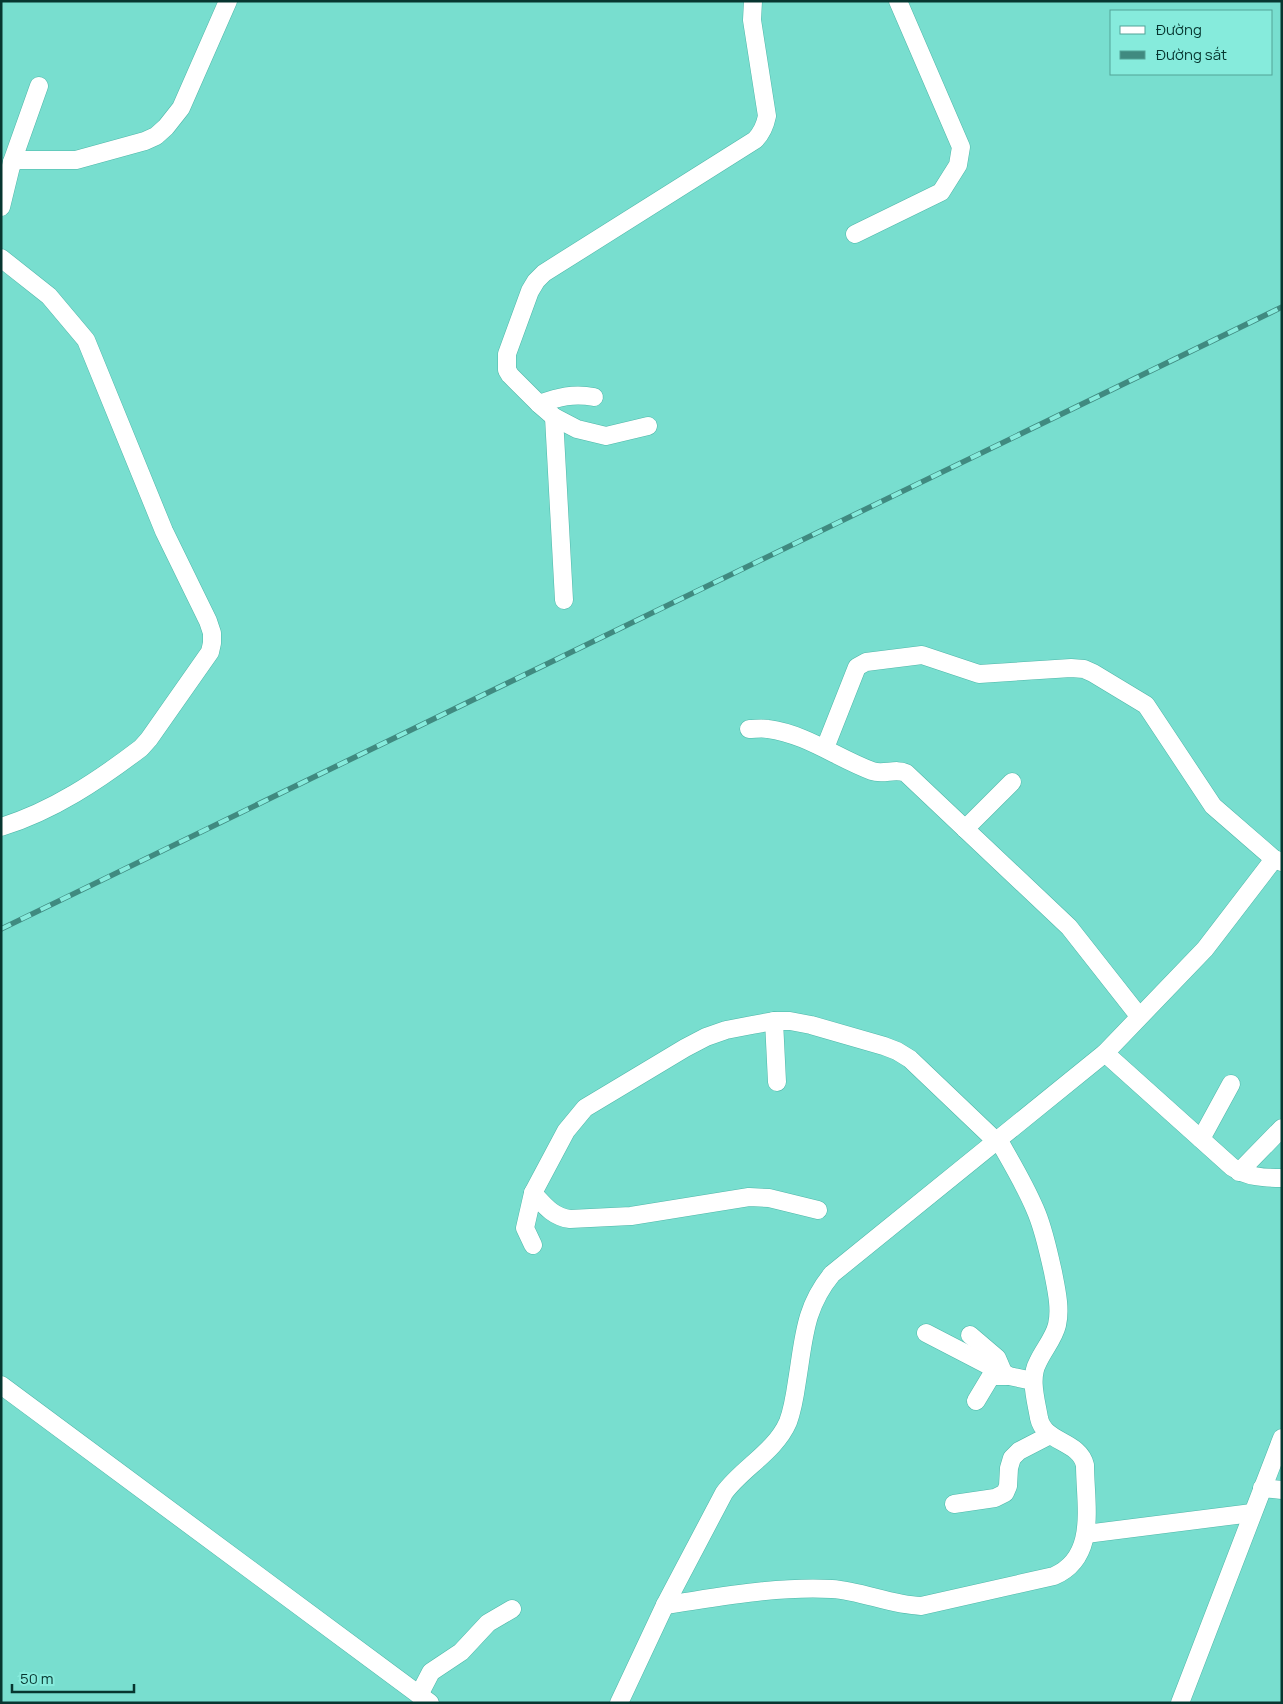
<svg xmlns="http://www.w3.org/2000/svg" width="1283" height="1704" viewBox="0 0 1283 1704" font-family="Manrope,sans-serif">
  <rect width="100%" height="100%" fill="#78decf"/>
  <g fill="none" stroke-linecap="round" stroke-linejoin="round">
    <!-- minor casing -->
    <g stroke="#4fb7a9" stroke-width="19">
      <g id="minor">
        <path d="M12 162 19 160H76L145 141 156 136 166 127 181 108 228 1"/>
        <path d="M1 207 12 162 39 86"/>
        <path d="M855 234 941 192 958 165 961 147 898 1"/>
        <path d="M1 258 49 296 86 340 164 531 208 621 212 633V643L210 652 149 739 141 748C99 780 53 811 1 827"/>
        <path d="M539 404C559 397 573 393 594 397"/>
        <path d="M554 417 564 600"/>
        <path d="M648 426 606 436 577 429 554 417 539 404 510 375 507 370V354L530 291 536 281 544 273 755 140C762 133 765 126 767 116L752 20 753 1"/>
        <path d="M749 729C755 729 762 728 768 729 806 734 837 758 872 771 883 775 896 768 906 773L1069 927 1139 1016"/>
        <path d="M825 748 857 667 866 662 922 655 979 674 1071 668 1084 669 1093 673 1146 705 1213 806 1274 859 1282 862"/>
        <path d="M965 829 1012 782"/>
        <path d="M774 1021 777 1082"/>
        <path d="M1105 1053 1232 1167C1248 1177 1263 1178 1282 1178"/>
        <path d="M1201 1139 1231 1084"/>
        <path d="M1239 1172 1282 1128"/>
        <path d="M533 1193C544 1205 553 1217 570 1219L631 1216 749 1197 769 1198 818 1210"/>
        <path d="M533 1245 525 1228 533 1193 566 1131 585 1108 685 1048 706 1037 726 1030 752 1025 774 1021H790L811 1025 884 1046 897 1051 910 1059 996 1141"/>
        <path d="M926 1333 1009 1376 1033 1381"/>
        <path d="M970 1335 997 1358 1003 1372"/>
        <path d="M1 1385 430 1703"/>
        <path d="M976 1401 991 1376H1009"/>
        <path d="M1262 1488 1282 1490"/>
        <path d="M954 1504 995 1498 1005 1493 1008 1486 1009 1468 1012 1458 1019 1451 1050 1435"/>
        <path d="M1086 1534 1252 1513"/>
        <path d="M665 1605C720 1597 776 1586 832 1589 862 1591 891 1605 921 1606L1054 1576C1098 1557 1085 1504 1085 1465 1079 1440 1044 1443 1039 1418 1036 1400 1029 1378 1038 1362 1044 1349 1054 1338 1057 1325 1061 1308 1056 1288 1053 1272 1048 1251 1044 1229 1035 1209 1025 1185 1011 1162 998 1139"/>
        <path d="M419 1695 431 1672 461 1652 488 1623 512 1609"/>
        <path d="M619 1703 665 1605 724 1493C742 1468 775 1452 788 1422 793 1409 795 1395 797 1381 804 1339 804 1308 832 1274L1105 1053 1205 949 1274 859"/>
        <path d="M1180 1703 1282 1438"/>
      </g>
    </g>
    <!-- minor -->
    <use href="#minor" stroke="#fff" stroke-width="18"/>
    <!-- rail casing -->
    <g stroke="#408a80" stroke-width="5.5">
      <path id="rail" d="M1 929 1282 307"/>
    </g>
    <!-- rail -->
    <use href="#rail" stroke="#86ebdc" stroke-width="4" stroke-dasharray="11" stroke-linecap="butt"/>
  </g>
  <!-- border -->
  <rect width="1283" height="1704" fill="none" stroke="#073630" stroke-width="5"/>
  <!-- legend -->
  <rect x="1110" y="10" width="162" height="65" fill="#86ebdc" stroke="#53a397"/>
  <rect x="1120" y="26" width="25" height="8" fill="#ffffff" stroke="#53a397"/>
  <text x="1156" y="35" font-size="15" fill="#073630">Đường</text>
  <rect x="1120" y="51" width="25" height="8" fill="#408a80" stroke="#53a397"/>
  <text x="1156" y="60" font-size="15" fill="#073630">Đường sắt</text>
  <!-- scale -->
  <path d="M12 1684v8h122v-8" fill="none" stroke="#073630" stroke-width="2.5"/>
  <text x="20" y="1684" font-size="15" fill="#073630" stroke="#86ebdc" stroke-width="4" paint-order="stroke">50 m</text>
</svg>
